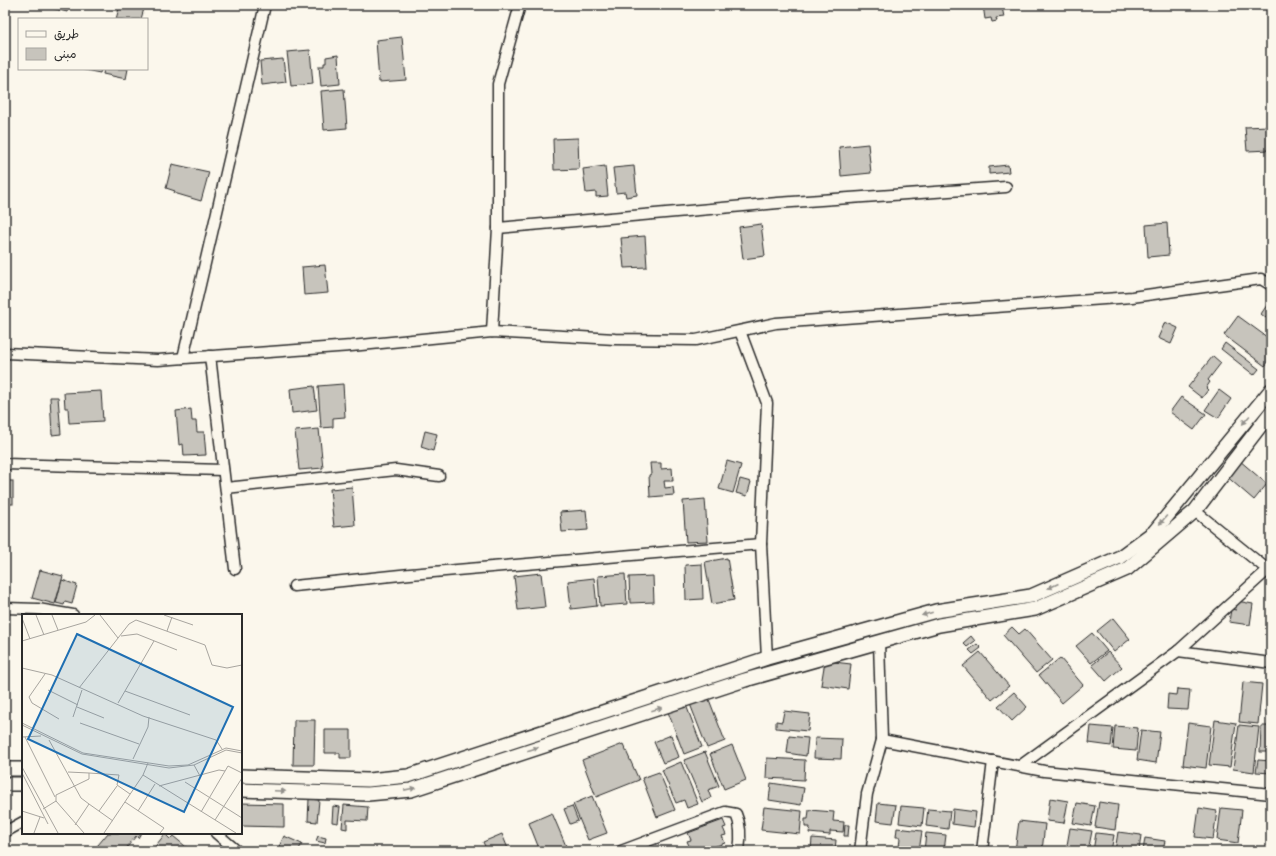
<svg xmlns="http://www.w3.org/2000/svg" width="1276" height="856" viewBox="0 0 1276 856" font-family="Itim,'Playpen Sans Arabic',sans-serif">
  <rect width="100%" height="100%" fill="#fbf7ec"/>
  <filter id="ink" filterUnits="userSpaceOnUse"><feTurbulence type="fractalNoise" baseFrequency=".025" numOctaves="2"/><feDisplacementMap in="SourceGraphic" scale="8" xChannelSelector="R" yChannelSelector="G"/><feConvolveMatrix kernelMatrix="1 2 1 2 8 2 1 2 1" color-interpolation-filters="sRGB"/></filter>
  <g filter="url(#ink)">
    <!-- building -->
    <g fill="#c7c4bc" stroke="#2b2b2b">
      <path d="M48 5H69L67 12 48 7Z"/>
      <path d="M120 5H145L141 19H116Z"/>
      <path d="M983 5H994V8L1002 7 1004 17 996 18 997 21 992 22 991 18 985 19Z"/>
      <path d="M402 37 406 80 379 82 376 40Z"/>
      <path d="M310 50 313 84 291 86 287 52Z"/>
      <path d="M338 55 340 84 321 86 319 66H324V63H326V57Z"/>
      <path d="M283 59 286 82 262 85 260 61Z"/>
      <path d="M80 69H101L100 73Z"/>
      <path d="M104 69H128L126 79 103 74Z"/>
      <path d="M344 89 347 128 324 130 321 91Z"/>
      <path d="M1269 126 1271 150 1247 151 1245 127Z"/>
      <path d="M578 138 579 169 554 170 553 139Z"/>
      <path d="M868 144 871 173 841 176 839 147Z"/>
      <path d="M172 164 209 172 201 201 174 193 175 191 166 188Z"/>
      <path d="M1008 165 1009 172 989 174V167Z"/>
      <path d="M605 166 608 196 596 197V192L586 193 583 169Z"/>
      <path d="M634 166 637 195 626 197 625 192 616 193 613 168Z"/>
      <path d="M1167 223 1169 255 1148 257 1146 225Z"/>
      <path d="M761 224 765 256 743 259 739 227Z"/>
      <path d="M645 236 647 267 624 268 621 238Z"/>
      <path d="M325 265 328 293 304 295 302 267Z"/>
      <path d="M1267 305 1271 308V312L1266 318 1261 314Z"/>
      <path d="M1238 316 1271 340V358L1265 366 1224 335Z"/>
      <path d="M1165 322 1178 328 1171 344 1158 338Z"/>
      <path d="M1225 343 1259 369 1254 375 1221 349Z"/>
      <path d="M1213 356 1221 363 1208 380 1210 382 1206 388 1208 390 1202 398 1188 387Z"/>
      <path d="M343 384 345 417 333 418V427L321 428 318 386Z"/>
      <path d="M314 386 317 410 292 413 290 389Z"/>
      <path d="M1219 390 1231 399 1218 418 1205 410Z"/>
      <path d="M101 391 103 421 69 423 68 408H65L64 393Z"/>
      <path d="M50 397H58L61 434 52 435Z"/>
      <path d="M1181 397 1206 414 1194 430 1170 412Z"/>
      <path d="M191 409 192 421H196L197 432H204L206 455 184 456 183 444 179 445 176 411Z"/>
      <path d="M319 429 323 468 299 470 295 431Z"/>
      <path d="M425 431 437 434 433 451 421 447Z"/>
      <path d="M1239 460 1267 484 1254 500 1225 475Z"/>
      <path d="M727 461 741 465 733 493 719 489Z"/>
      <path d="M650 463H661V469L672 468 673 481H664L665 488 673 487 674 495 650 497 649 475 651 474Z"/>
      <path d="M740 479 751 482 747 496 736 493Z"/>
      <rect x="5" y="481" width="8" height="23"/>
      <path d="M352 487 355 525 334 527 330 489Z"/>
      <path d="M705 499 708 541 686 542 683 501Z"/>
      <path d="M586 510 588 530 562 532 560 512Z"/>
      <path d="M727 558 734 600 712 604 705 562Z"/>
      <path d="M702 564 703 599 686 600 685 565Z"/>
      <path d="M40 570 63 576 55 604 32 598Z"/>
      <path d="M541 573 545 607 518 610 514 576Z"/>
      <path d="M625 574 627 604 600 606 598 576Z"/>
      <path d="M653 576 654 602 630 603 629 577Z"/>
      <path d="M594 578 597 606 571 609 568 581Z"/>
      <path d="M62 580 77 585 72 604 65 602 64 605 56 603Z"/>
      <path d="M1237 601 1253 604 1250 625 1229 622 1231 609 1236 610Z"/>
      <path d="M1113 618 1130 639 1114 652 1097 631Z"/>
      <path d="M1012 627 1019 634 1025 629 1052 660 1036 673 1003 635Z"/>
      <path d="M1092 633 1107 651 1091 663 1076 646Z"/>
      <path d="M971 636 975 641 967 647 963 643Z"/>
      <path d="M977 644 981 648 973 654 969 650Z"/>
      <path d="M980 652 1009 686 992 700 963 666Z"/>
      <path d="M1108 652 1122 667 1106 681 1092 665Z"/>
      <path d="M1060 658 1083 685 1062 703 1039 675Z"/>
      <path d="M825 661 851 664 848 689 821 685Z"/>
      <path d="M1243 682 1262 684 1258 724 1239 722Z"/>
      <path d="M1177 689 1190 690 1188 710 1167 709 1168 694 1176 695Z"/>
      <path d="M1014 692 1027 707 1012 721 998 706Z"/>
      <path d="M708 697 725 741 707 748 690 704Z"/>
      <path d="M686 705 702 747 684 754 668 712Z"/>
      <path d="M784 711 810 714 808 731 776 728V721L782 722Z"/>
      <path d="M294 720H315L314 765H293Z"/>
      <path d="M1215 720 1236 723 1230 767 1209 765Z"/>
      <path d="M1188 723 1211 726 1206 768 1183 765Z"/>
      <path d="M1239 725 1259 727 1254 772 1233 769Z"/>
      <path d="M1091 726 1113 728 1111 746 1089 743Z"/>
      <path d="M1115 726 1138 728 1136 751 1113 749Z"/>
      <path d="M1261 726H1271V752H1260Z"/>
      <path d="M325 730H351V758H340V753H325Z"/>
      <path d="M1141 730 1160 732 1156 763 1137 760Z"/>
      <path d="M671 735 679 757 663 763 654 742Z"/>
      <path d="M789 736 808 738 806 756 787 753Z"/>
      <path d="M815 738 842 739 841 759 814 758Z"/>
      <path d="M623 744 639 780 596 797 582 760Z"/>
      <path d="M732 745 746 780 724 789 710 754Z"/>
      <path d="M705 752 719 786 708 790 711 798 702 802 684 760Z"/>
      <path d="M767 758 805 760 804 780 766 778Z"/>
      <path d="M1258 760 1271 761V773L1256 772Z"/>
      <path d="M681 762 698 804 687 808 684 800 676 803 662 770Z"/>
      <path d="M659 772 675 810 657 817 642 778Z"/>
      <path d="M771 783 804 788 801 805 769 800Z"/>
      <path d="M592 796 607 833 588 840 573 804Z"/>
      <path d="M1050 798 1068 801 1064 823 1047 821Z"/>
      <path d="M309 799 319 800 317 822 308 821Z"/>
      <path d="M1099 802 1118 805 1115 830 1095 827Z"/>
      <path d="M241 803 284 804V827L241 826Z"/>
      <path d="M878 803 896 805 893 823 876 821Z"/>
      <path d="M1077 803 1095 806 1091 826 1073 823Z"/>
      <path d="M344 805 368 807 367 821 347 820V829L342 828Z"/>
      <path d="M333 806 340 807 338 823 332 822Z"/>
      <path d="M572 806 578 821 570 824 564 809Z"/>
      <path d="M901 806 924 808 922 826 899 823Z"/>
      <path d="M764 807 802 811 800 834 761 830Z"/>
      <path d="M1199 808 1217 811 1213 839 1195 837Z"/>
      <path d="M1221 808 1242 810 1238 843 1217 840Z"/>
      <path d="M928 809 950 811 948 829 926 826Z"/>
      <path d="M953 809 976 812 974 827 952 824Z"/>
      <path d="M809 810 834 812 833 821 844 822 843 832 830 831V835L809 833 810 827H805V819H808Z"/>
      <path d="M552 813 566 846 555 851H540L529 823Z"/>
      <path d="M723 820 726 827 723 828 726 835 722 836 725 843 701 851H688L687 849 690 848 687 841 691 840 688 833Z"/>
      <path d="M1019 821 1045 824 1042 851H1015Z"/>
      <path d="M845 825H849L848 836H844Z"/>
      <path d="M897 828 922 831 919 851 899 848 900 837H896Z"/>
      <path d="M1070 828 1092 831 1088 851H1066Z"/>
      <path d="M1118 832 1141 835 1139 851H1115Z"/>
      <path d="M108 833H141L138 838 136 836 124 851H93Z"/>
      <path d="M926 833 946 835 944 851H924Z"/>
      <path d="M1096 833 1114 835 1111 851H1093Z"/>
      <path d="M165 834 170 839 173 836 191 851H155L153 849Z"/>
      <path d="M502 834 509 851H487L483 842Z"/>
      <path d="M284 836 302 844 298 851H277Z"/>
      <path d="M318 836 326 838 325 843 316 841Z"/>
      <path d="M812 838 836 840 835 850 811 851Z"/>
      <path d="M1145 838 1165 841 1163 851H1143Z"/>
      <path d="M722 846 724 851H711Z"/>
      <path d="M1240 847 1264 850V851H1239Z"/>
    </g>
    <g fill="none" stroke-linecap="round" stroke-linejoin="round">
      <!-- minor casing -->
      <g stroke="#2b2b2b" stroke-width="13">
        <g id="minor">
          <path d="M498 228 778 203 1006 187"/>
          <path d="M740 331 767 403 761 544 767 658"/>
          <path d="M492 332 498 228V84L520 5"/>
          <path d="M5 353 158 360 351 346 492 332 615 339 696 340 776 323 1132 297 1261 279 1271 285"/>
          <path d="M210 356 235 569"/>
          <path d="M183 358 265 5"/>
          <path d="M5 464 223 470"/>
          <path d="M226 488 396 470 439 476"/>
          <path d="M1195 511 1268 570"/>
          <path d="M294 586 410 574 761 544"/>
          <path d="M5 608 38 609 73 615"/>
          <path d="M879 642 882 740"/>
          <path d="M1178 651 1271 663"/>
          <path d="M1020 766 1178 651 1271 567"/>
          <path d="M5 832 23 822"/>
          <path d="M216 833 237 851"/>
          <path d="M621 851 725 812 736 814C741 825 741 838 739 851"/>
          <path d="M860 851 867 794 882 740 1044 771 1271 794"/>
          <path d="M982 851 993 761"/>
        </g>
      </g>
      <!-- tertiary casing -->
      <g stroke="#2b2b2b" stroke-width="16">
        <g id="tertiary">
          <path d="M5 769H23"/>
          <path d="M241 776 368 780 408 776 767 658 936 611 1031 596 1120 557 1154 532 1271 390"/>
          <path d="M5 784H23"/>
          <path d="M241 790 368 794 411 790 745 680 939 625 1035 609 1127 569 1195 511 1271 412"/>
        </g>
      </g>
      <!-- minor -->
      <use href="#minor" stroke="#fbf7ec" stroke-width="10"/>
      <!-- tertiary -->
      <use href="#tertiary" stroke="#fbf7ec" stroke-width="13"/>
    </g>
    <!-- one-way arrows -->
    <defs><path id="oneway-solid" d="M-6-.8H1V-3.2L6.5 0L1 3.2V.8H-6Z"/></defs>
    <g fill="#93918c">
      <use href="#oneway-solid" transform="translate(1246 420) rotate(130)"/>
      <use href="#oneway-solid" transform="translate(1163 520) rotate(130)"/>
      <use href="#oneway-solid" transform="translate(1053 586) rotate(156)"/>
      <use href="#oneway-solid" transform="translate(927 614) rotate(164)"/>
      <use href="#oneway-solid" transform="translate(657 709) rotate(-18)"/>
      <use href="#oneway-solid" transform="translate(533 749) rotate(-18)"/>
      <use href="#oneway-solid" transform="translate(410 789) rotate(-11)"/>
      <use href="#oneway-solid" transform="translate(280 791) rotate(2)"/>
    </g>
  </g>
  <!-- overview -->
  <g transform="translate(22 614)">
    <rect width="220" height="220" fill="#fbf7ec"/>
    <path fill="none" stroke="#a8a59f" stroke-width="1" d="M14 1 22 21M30 1 36 16M78 1 96 24M142 1 171 11M0 4 8 25M145 17 150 3M99 22 115 20 155 36M0 27 64 8 73 1M0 54 30 61 121 102 194 126 200 135M23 60 7 83 10 89 37 105M57 74 107 10 114 6 183 31 190 51 205 54 220 51M26 76 56 91M103 77 168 101M96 89 132 27M55 93 82 104M51 103 60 76M0 109 61 139 147 152 166 151 204 134 220 137M58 109 117 130M0 111 60 140 147 154 172 151 204 136 220 139M0 123 19 122M3 123 33 183M27 126 59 184 67 190 53 211M111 145 126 113 127 103M172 151 178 162M0 153 36 219M46 158 67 159M0 159 26 210M121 161 126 149M163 168 220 204M137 172 197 156 203 157M34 187V181L67 165V159L97 161 95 171 108 180M103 188 142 214 138 219M67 190 91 207M21 195 34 187 62 219M0 197 22 204M77 197 95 172M116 197 133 170M179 198 206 152 220 159M193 206 220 164M12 219 18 203M82 219 121 161 214 219"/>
    <path fill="#1f6fb2" fill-opacity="0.15" stroke="#1f6fb2" stroke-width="2" d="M55 20 211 93 162 198 6 125Z"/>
    <rect width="220" height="220" fill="none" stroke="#2b2b2b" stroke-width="2"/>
  </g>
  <!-- margin -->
  <rect width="1276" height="856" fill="none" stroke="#fbf7ec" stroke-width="20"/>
  <rect x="10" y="10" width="1256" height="836" fill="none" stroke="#2b2b2b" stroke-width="1.5" filter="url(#ink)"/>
  <!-- legend -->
  <rect x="18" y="18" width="130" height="52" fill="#fbf7ec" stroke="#a8a59f"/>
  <rect x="26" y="31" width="20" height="6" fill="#fbf7ec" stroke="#a8a59f"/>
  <text x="54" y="38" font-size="12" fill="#2b2b2b">طريق</text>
  <rect x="26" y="48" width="20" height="12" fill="#c7c4bc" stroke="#a8a59f"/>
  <text x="54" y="58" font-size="12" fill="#2b2b2b">مبنى</text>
</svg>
